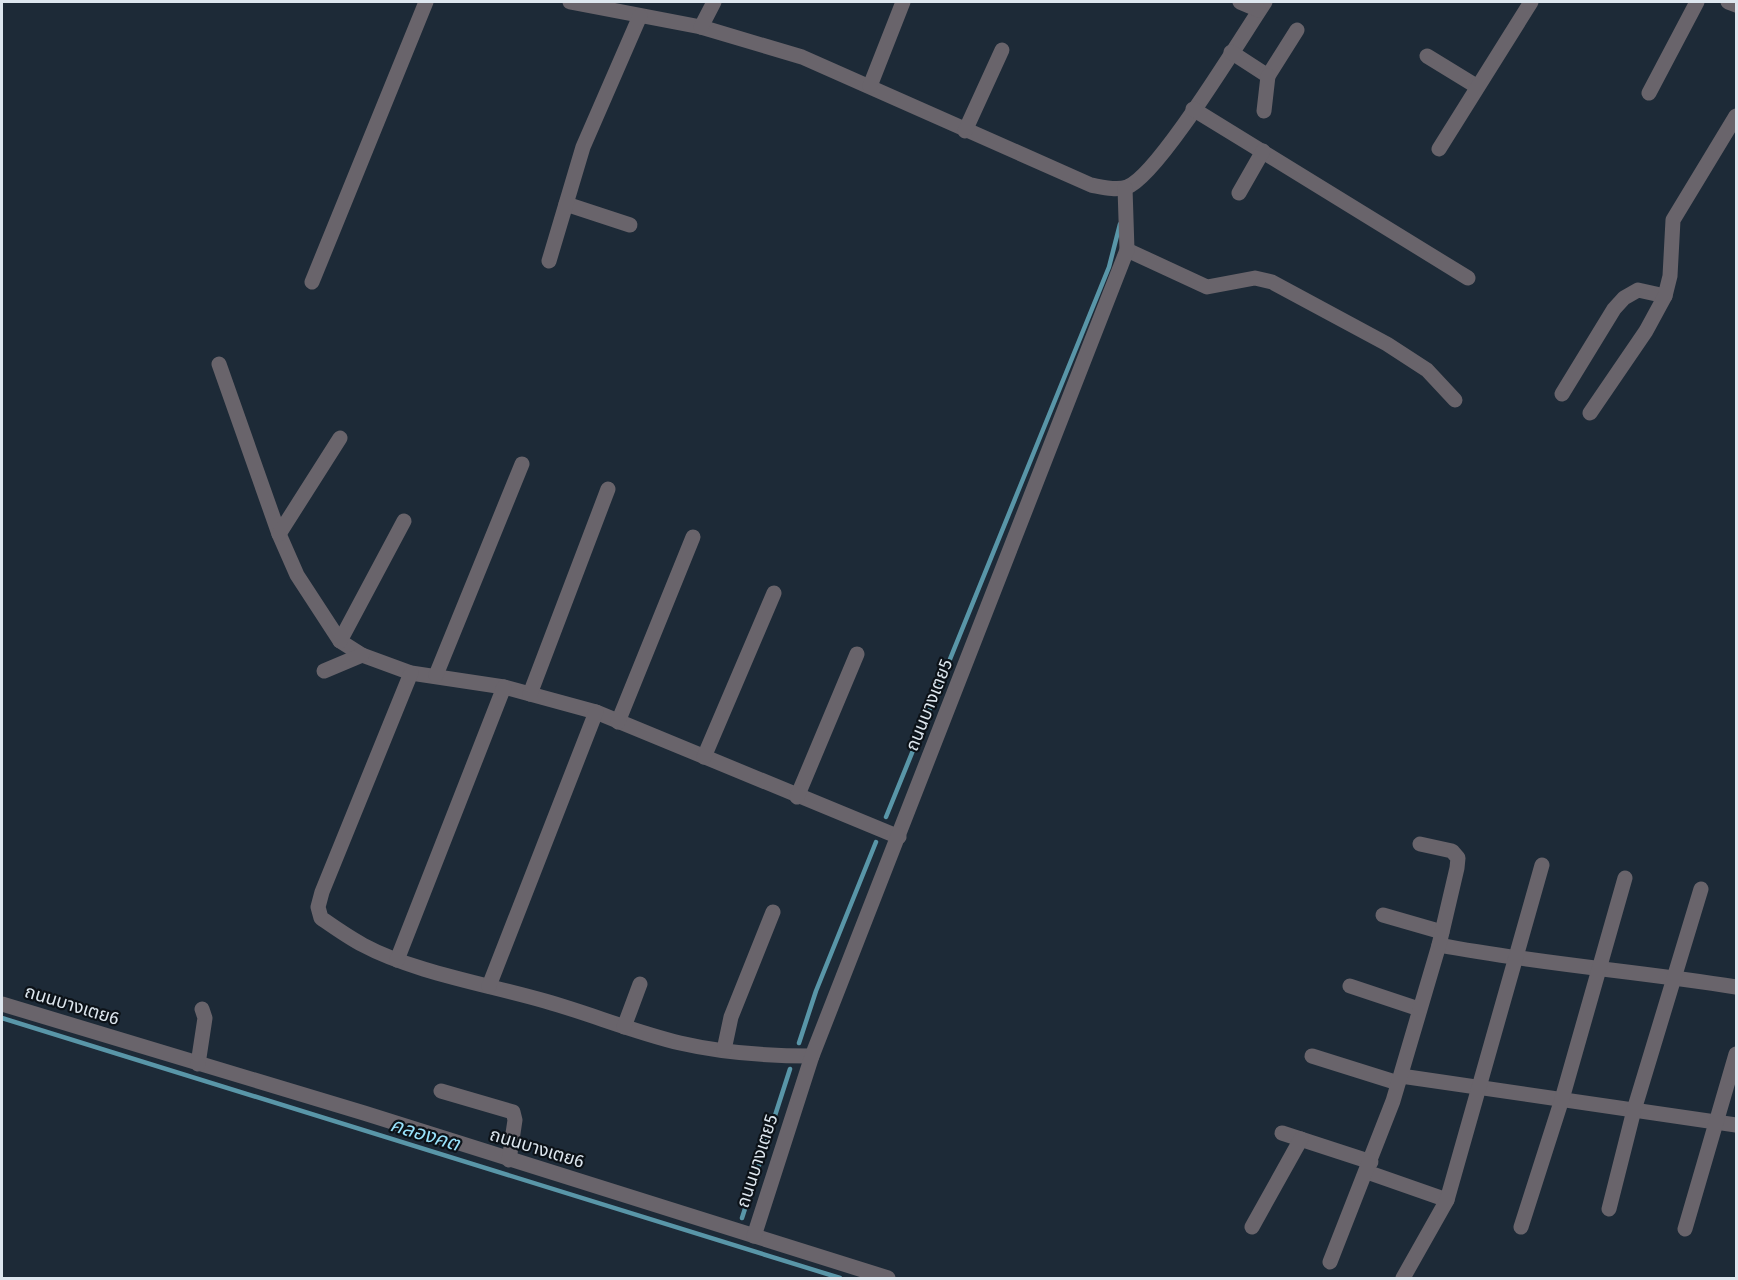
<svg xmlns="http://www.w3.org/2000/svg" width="1738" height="1280" viewBox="0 0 1738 1280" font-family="'Fira Sans','Noto Sans Thai',sans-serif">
  <rect width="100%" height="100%" fill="#1d2a37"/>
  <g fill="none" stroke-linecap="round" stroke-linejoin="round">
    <!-- stream -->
    <g stroke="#5996a8" stroke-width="4.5">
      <path d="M886 817 1109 267 1120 224"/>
      <path d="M2 1018 840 1278"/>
      <path d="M799 1043 816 991 876 842"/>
      <path d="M742 1218 790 1069"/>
    </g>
    <!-- minor -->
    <g stroke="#69646b" stroke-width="15">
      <path d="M570 2 701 27 802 57 1091 185C1102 187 1116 191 1127 187 1158 176 1242 36 1265 2"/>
      <path d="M1240 2 1259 10"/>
      <path d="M1728 2 1736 5"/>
      <path d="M701 27 714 2"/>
      <path d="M1231 52 1268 76 1297 30"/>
      <path d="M1427 56 1476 86"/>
      <path d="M870 86 903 2"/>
      <path d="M1649 93 1697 2"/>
      <path d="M1193 109 1468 278"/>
      <path d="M1264 111 1268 76"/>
      <path d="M965 131 1002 50"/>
      <path d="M1439 149 1531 2"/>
      <path d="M1239 193 1263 151"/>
      <path d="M566 204 630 225"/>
      <path d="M1127 250 1207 287 1255 278 1272 282 1387 344 1427 370 1455 400"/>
      <path d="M549 261 583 147 640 16"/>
      <path d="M312 282 426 2"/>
      <path d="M219 364 279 534 297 575 340 641 362 655 411 673 504 687 596 712 899 837"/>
      <path d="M1562 394 1614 309 1624 298 1638 290 1665 296"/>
      <path d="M1590 413 1646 331 1665 296 1670 276 1673 220 1736 116"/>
      <path d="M279 534 340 438"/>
      <path d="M340 641 404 521"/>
      <path d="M324 671 362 655"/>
      <path d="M411 673 322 892 318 907 321 918C334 927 348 937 363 945 413 972 490 985 545 1001 591 1014 634 1032 680 1043 723 1053 768 1056 812 1056"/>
      <path d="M436 675 522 464"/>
      <path d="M530 694 608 489"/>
      <path d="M618 722 693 537"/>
      <path d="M704 757 774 593"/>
      <path d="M797 797 857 654"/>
      <path d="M1383 915 1442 932"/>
      <path d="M1439 945C1538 964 1637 971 1736 987"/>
      <path d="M397 960 504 687"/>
      <path d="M489 986 596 712"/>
      <path d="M1350 986 1419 1009"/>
      <path d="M2 1004 364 1113 888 1278"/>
      <path d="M624 1027 640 984"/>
      <path d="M724 1050 731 1017 773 912"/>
      <path d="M1312 1056 1398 1083"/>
      <path d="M198 1064 205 1018 202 1009"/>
      <path d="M1401 1076 1736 1125"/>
      <path d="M441 1091 513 1112 515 1120 509 1160"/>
      <path d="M1282 1133 1371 1162"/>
      <path d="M1367 1172 1447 1200"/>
      <path d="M1609 1209 1634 1110 1701 889"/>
      <path d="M1252 1227 1301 1139"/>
      <path d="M1521 1227 1562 1099 1625 878"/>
      <path d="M1685 1229 1736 1054"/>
      <path d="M754 1236 812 1056 1127 250 1125 188"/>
      <path d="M1330 1262 1393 1101 1439 945 1457 868 1458 858 1452 851 1420 844"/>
      <path d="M1403 1278 1447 1200 1542 865"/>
    </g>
  </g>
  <g text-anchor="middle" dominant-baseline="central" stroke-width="4.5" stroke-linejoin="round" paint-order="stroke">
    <!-- street labels -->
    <g font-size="18" fill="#dde6ee" stroke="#0c1218">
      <text transform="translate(929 705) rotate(-68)">ถนนบางเตย5</text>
      <text transform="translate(72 1005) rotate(17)">ถนนบางเตย6</text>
      <text transform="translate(537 1148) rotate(17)">ถนนบางเตย6</text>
      <text transform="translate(757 1161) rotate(-72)">ถนนบางเตย5</text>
    </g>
    <!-- water labels -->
    <g font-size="20" font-style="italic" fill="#99e3fc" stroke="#0c1218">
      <text transform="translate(425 1134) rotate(17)">คลองคต</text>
    </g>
  </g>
  <!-- border -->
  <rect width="1738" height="1280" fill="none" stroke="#dde6ee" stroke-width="6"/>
</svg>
